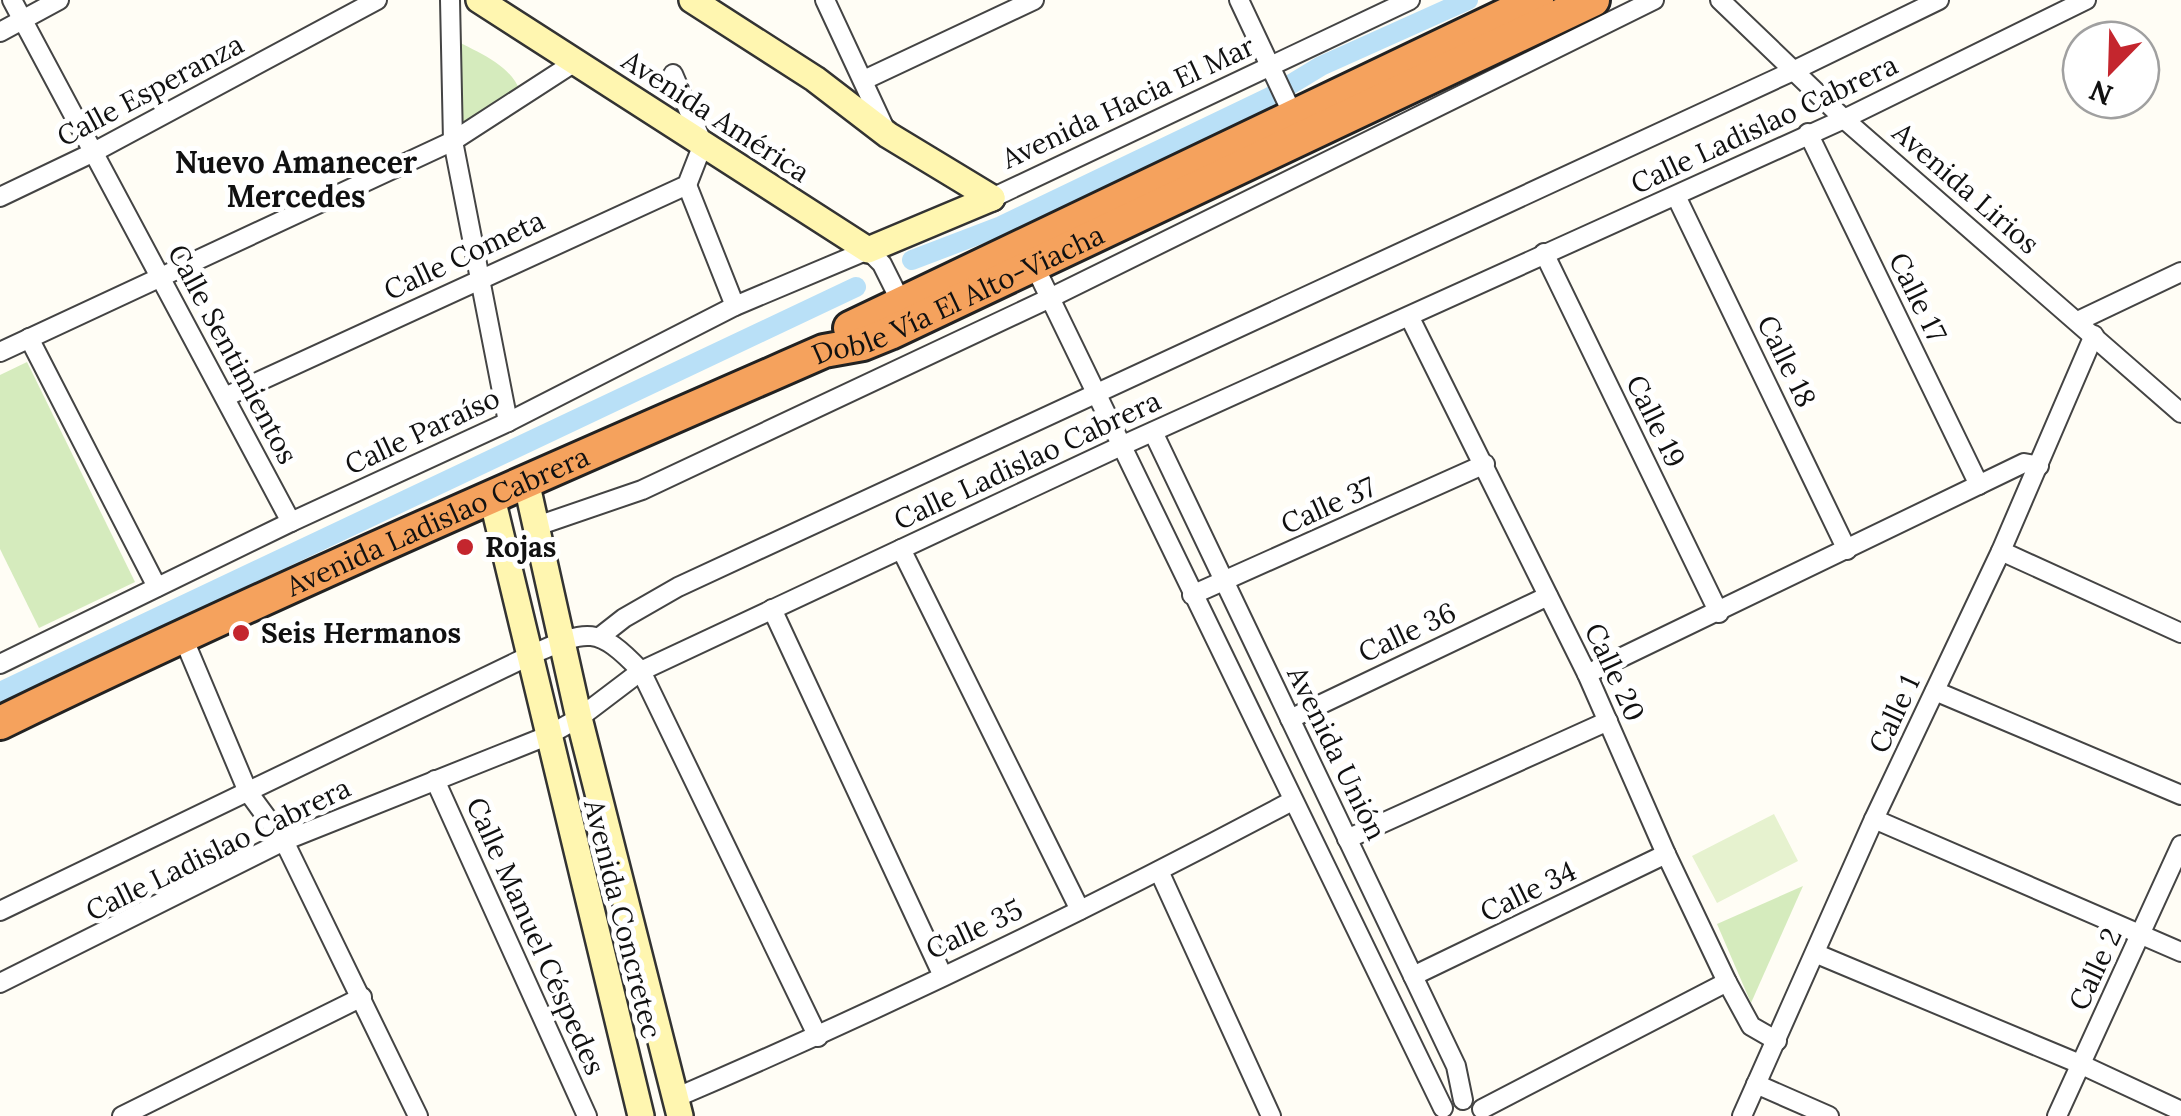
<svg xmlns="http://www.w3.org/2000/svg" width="2181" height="1116" viewBox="0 0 2181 1116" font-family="Lora,serif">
  <rect width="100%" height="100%" fill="#fffdf5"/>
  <!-- green -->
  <g fill="#d5ebbd">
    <path d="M442 34C468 48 510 62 520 91L457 128Z"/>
    <path d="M27 362 135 582 39 628 0 549V375Z"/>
    <path d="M1803 886 1751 1003 1717 924Z"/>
  </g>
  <!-- pitch -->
  <path fill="#e6f2cf" d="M1774 814 1798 861 1717 903 1692 856Z"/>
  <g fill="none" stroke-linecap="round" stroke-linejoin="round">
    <!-- canal -->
    <g stroke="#b9e0f7" stroke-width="20">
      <path d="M912 260 1001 226 1270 97 1321 66 1468 0"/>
      <path d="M0 692 856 287"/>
    </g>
    <!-- street casing -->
    <g stroke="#444" stroke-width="22">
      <g id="street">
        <path d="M12 0 291 522"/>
        <path d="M450 0 453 141 508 422"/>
        <path d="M825 0 886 131"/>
        <path d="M1239 0 1294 117"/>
        <path d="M1720 0 1844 119 2181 413"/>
        <path d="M0 32 59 0"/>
        <path d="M864 80 1034 0"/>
        <path d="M1808 133 1979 485"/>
        <path d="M687 185 735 306"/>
        <path d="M1676 196 1847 550"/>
        <path d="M0 197 94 152 377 0"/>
        <path d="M992 198 1410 0"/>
        <path d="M1544 253 1719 613"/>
        <path d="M1035 267 1443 1108"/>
        <path d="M1410 318 1587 674 1666 854 1727 982 1751 1026 1777 1041"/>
        <path d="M2078 321 2181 272"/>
        <path d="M29 338 157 587"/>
        <path d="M0 352 453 141 575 62"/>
        <path d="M225 397 687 185 703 144 673 74"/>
        <path d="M1153 432 1456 1066 1463 1100"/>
        <path d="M534 527 642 490 1050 298 1654 0"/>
        <path d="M901 549 1080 910"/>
        <path d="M2001 551 2181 633"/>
        <path d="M1192 595 1485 464"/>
        <path d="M772 609 942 974"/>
        <path d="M182 635 248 792 284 841 418 1116"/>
        <path d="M601 636 624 618 678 587 1793 71 1939 0"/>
        <path d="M0 664 291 522 508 422 735 306 868 250 882 264 901 302"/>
        <path d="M1587 674 2024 463 2039 466"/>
        <path d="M1935 691 2181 795"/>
        <path d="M1290 719 1548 596"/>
        <path d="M435 780 587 1116"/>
        <path d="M1874 819 2181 952"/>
        <path d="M1347 839 1608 721"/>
        <path d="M1159 871 1271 1116"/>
        <path d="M0 911 531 655C587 630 596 624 641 671L818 1037"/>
        <path d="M1817 954 2080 1064 2181 1111"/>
        <path d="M1413 976 1666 854"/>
        <path d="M0 983 284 841 547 736 579 718 641 671 1121 446 1844 119 2086 0"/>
        <path d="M1756 1084 1829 1116"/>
        <path d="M675 1098C885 1008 1091 908 1292 801"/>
        <path d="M1482 1109 1727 982"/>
        <path d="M122 1116 362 997"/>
        <path d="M1742 1116 1874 819 2001 551 2094 335"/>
        <path d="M2057 1116 2181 845"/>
      </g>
    </g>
    <!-- secondary casing -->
    <g stroke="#333" stroke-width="30">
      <g id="secondary">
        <path d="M479 0 868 250 992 198"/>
        <path d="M692 0 815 79 888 135 992 198"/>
        <path d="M526 481 579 718 680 1116"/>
        <path d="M492 498 641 1116"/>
      </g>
    </g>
    <!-- highway casing -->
    <g stroke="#222" stroke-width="38">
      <g id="highway">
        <path d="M850 328 1537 0"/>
        <path id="s1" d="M0 723C271 591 548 472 824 351L863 344 890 333 1593 0"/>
      </g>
    </g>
    <!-- street -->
    <use href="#street" stroke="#fff" stroke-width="18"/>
    <!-- secondary -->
    <use href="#secondary" stroke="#fff6b0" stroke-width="25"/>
    <!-- highway -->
    <use href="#highway" stroke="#f5a25d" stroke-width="32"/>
  </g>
  <!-- markers -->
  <g fill="#c4262e" stroke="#fff" stroke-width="4">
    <circle cx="465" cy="547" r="10"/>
    <circle cx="241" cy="633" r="10"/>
  </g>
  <g text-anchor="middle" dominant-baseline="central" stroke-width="10" stroke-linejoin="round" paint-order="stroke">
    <!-- street labels -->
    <g font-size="28" fill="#111" stroke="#fff">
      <text transform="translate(150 90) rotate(-28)">Calle Esperanza</text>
      <text transform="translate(1128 102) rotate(-25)">Avenida Hacia El Mar</text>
      <text transform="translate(716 116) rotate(33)">Avenida América</text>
      <text transform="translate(1764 124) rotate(-25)">Calle Ladislao Cabrera</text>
      <text transform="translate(1966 188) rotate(41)">Avenida Lirios</text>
      <text transform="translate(464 255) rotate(-25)">Calle Cometa</text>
      <text stroke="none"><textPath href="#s1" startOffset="1050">Doble Vía El Alto-Viacha</textPath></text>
      <text transform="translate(1918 297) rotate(64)">Calle 17</text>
      <text transform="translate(233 354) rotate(62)">Calle Sentimientos</text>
      <text transform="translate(1787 361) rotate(64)">Calle 18</text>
      <text transform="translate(1656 421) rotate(64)">Calle 19</text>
      <text transform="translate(422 431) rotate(-25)">Calle Paraíso</text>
      <text transform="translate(1027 460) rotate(-25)">Calle Ladislao Cabrera</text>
      <text transform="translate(1328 505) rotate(-24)">Calle 37</text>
      <text stroke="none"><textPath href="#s1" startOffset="482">Avenida Ladislao Cabrera</textPath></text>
      <text transform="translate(1407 632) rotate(-25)">Calle 36</text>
      <text transform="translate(1615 672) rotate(65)">Calle 20</text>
      <text transform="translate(1894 714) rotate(-65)">Calle 1</text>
      <text transform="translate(1337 753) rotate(64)">Avenida Unión</text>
      <text transform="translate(218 849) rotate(-26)">Calle Ladislao Cabrera</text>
      <text transform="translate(1528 891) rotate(-26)">Calle 34</text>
      <text transform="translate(623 919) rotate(76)">Avenida Concretec</text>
      <text transform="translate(974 929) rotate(-25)">Calle 35</text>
      <text transform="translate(536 936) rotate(66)">Calle Manuel Céspedes</text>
      <text transform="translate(2095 969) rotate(-65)">Calle 2</text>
    </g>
    <!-- poi labels -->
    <g font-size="28" font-weight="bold" fill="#111" stroke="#fff" text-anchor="start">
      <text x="485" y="547">Rojas</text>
      <text x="261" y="633">Seis Hermanos</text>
    </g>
    <!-- neighbourhood labels -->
    <g font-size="30" font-weight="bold" fill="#111" stroke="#fff">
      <text x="296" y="162">Nuevo Amanecer<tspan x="296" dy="34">Mercedes</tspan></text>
    </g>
  </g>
  <!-- north arrow -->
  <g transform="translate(2111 70) rotate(203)"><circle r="48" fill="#ffffff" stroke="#a0a0a0" stroke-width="2.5"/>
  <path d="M0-8L18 38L0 25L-18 38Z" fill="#c4262e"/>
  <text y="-15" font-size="28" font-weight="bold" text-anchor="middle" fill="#111111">N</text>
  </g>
</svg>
